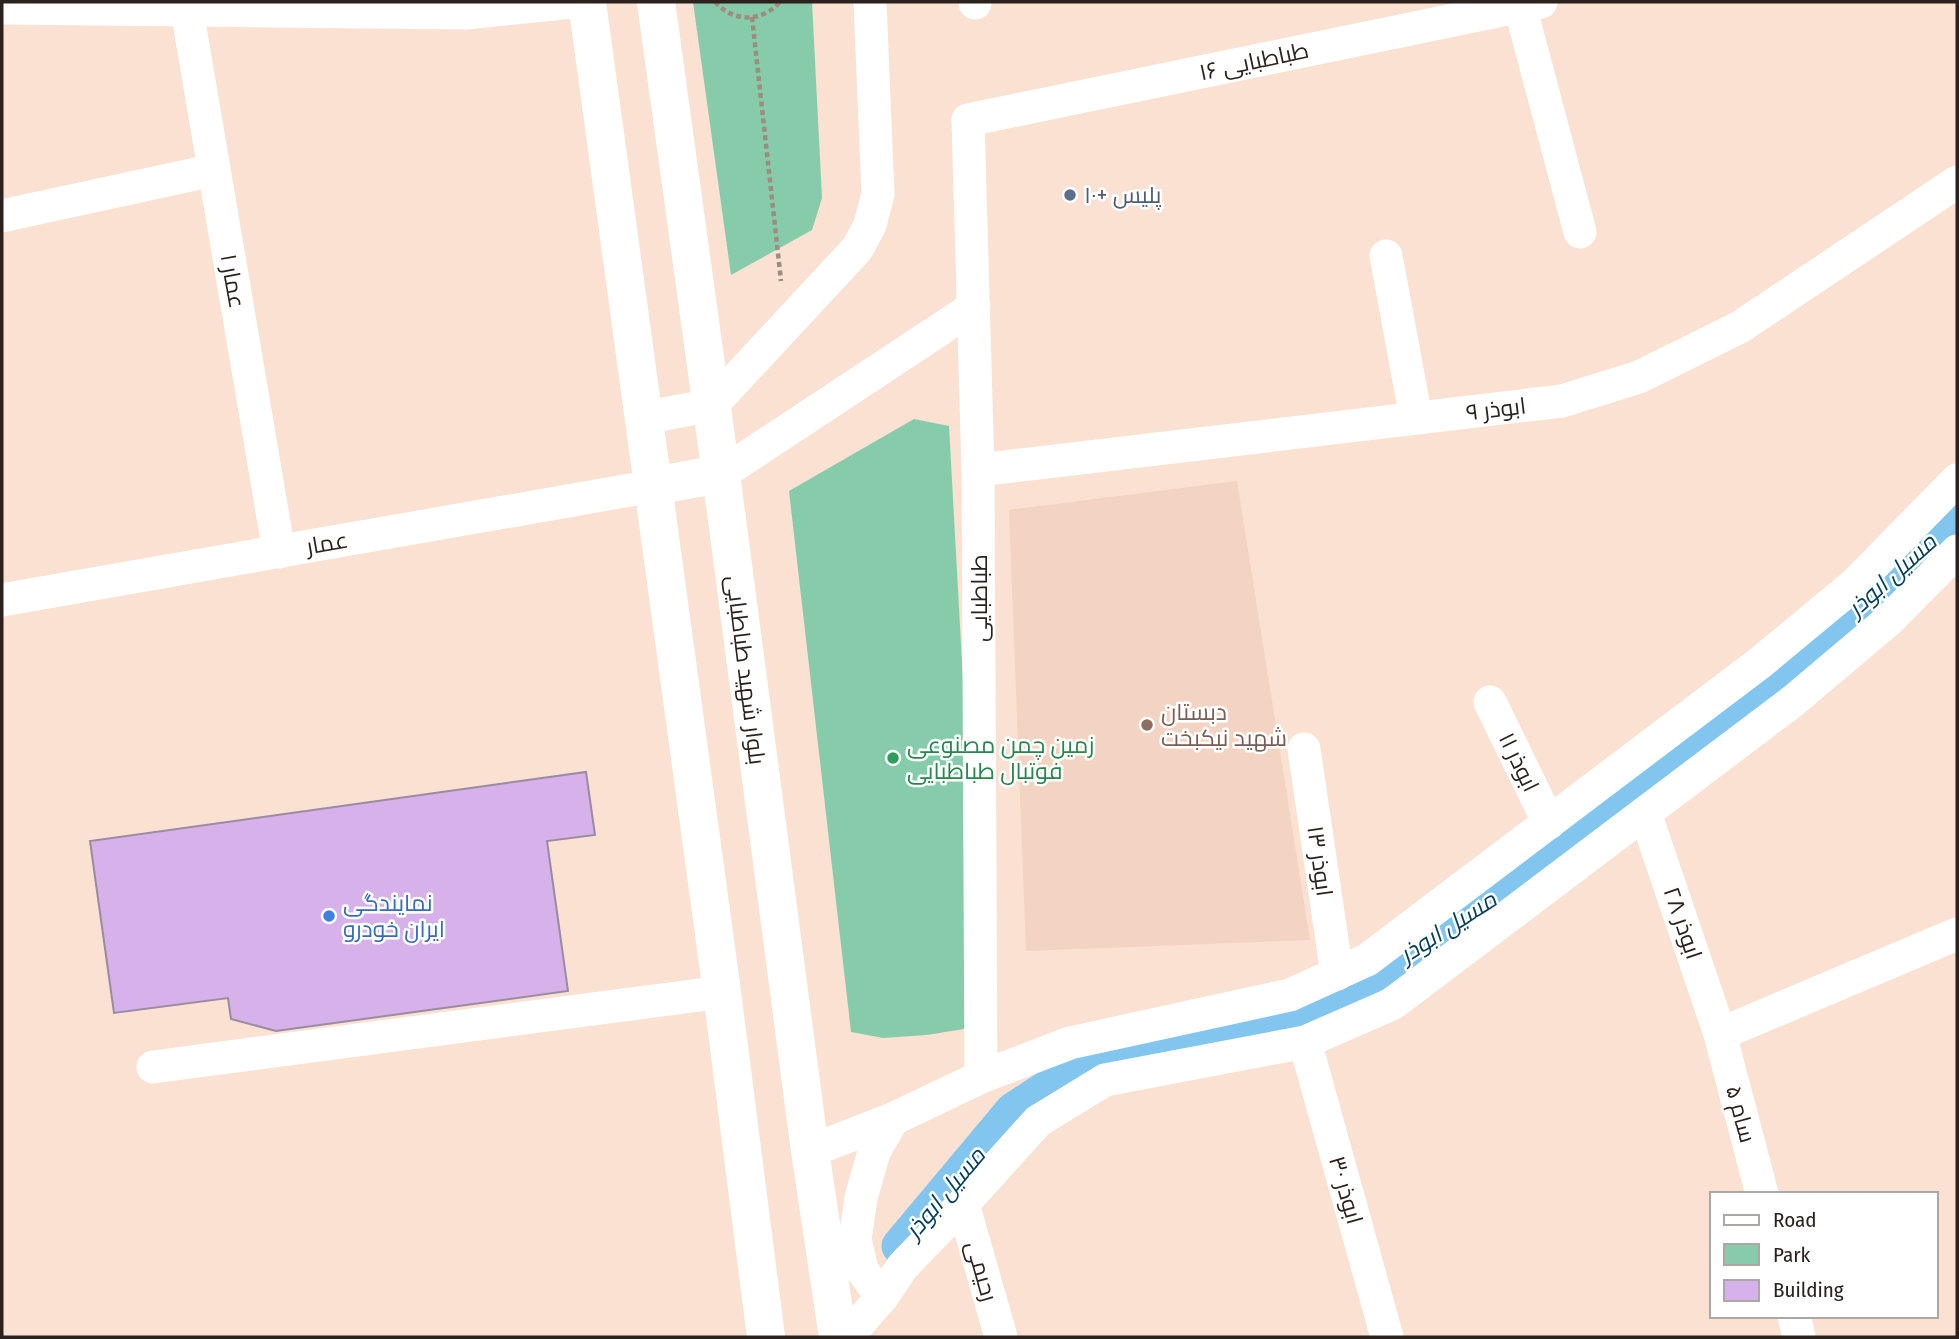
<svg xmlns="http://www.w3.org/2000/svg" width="1959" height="1339" viewBox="0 0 1959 1339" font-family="'Fira Sans Condensed',Cairo,sans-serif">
  <rect width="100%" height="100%" fill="#fae1d2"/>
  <!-- built -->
  <path fill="#f3d3c1" d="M1237 481 1310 940 1026 951 1009 510Z"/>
  <!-- green -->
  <g fill="#87ccaa">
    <path d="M693 2H812L822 198 812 230 731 275Z"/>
    <path d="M914 419 949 426 982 1026 927 1035 883 1038 851 1032 789 491Z"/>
  </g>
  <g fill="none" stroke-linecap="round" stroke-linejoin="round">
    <!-- canal -->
    <path stroke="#82c5ee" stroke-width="37" d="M900 1246 1013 1111 1100 1054 1294 1021 1475 913 1688 752 1924 551 1957 512"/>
  </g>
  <!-- building -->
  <path fill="#d6b1ea" stroke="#998ca0" stroke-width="2" d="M586 772 595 835 547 841 568 991 276 1031 231 1019 228 998 114 1013 90 841Z"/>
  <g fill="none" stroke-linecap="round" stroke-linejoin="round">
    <!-- path -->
    <g stroke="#9e8c81" stroke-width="4.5" stroke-dasharray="5 3.5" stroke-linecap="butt">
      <path d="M715 2C733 22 761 23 780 2"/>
      <path d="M752 17 781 281"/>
    </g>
    <!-- minor -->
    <g stroke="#fff" stroke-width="33">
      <path d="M975 2V3"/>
      <path d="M1520 6 1580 232"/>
      <path d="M2 8 466 13 573 2"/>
      <path d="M187 10 279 552"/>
      <path d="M2 216 214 170"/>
      <path d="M1386 256 1416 418"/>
      <path d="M643 418 712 405 857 249 870 225 878 194 870 2"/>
      <path d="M978 470 1562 401 1639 377 1740 327 1957 182"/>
      <path d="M721 474 974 307"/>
      <path d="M2 600 653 486"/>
      <path d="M1490 702 1549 823"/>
      <path d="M1304 749 1337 974"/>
      <path d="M1645 813 1720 1034 1762 1194"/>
      <path d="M1720 1034 1957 934"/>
      <path d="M1305 1042 1387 1337"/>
      <path d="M153 1067 722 992"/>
      <path d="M981 1077 978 470 968 120 1541 2"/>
      <path d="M810 1151 893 1119 981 1077 1070 1043 1290 995 1367 960 1761 662 1855 584 1957 480"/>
      <path d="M963 1204 1001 1337"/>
      <path d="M882 1297 862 1270 855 1239 861 1198 874 1152 893 1119"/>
      <path d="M1794 1316 1799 1337"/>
      <path d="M847 1337 882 1297 903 1266 963 1204 1038 1121 1105 1080 1305 1042 1392 1004 1793 701 1889 620 1957 551"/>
    </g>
    <!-- major -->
    <g stroke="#fff" stroke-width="38">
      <path d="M587 2 722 992 766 1337"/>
      <path d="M656 2 721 474 810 1151 838 1337"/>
      <path d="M653 486 721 474"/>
    </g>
  </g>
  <!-- markers -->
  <circle fill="#5c6f8a" stroke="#fff" stroke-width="2.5" cx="1070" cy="195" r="7"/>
  <circle fill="#8d6e63" stroke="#fff" stroke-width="2.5" cx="1147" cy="725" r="7"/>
  <circle fill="#2e9e5b" stroke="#fff" stroke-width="2.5" cx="893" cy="758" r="7"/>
  <circle fill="#3f7fe0" stroke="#fff" stroke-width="2.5" cx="329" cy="916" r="7"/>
  <g text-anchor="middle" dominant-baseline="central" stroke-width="5" stroke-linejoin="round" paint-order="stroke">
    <!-- street labels -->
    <g font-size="23" fill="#2b221d" stroke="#fff">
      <text transform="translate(1254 61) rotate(-12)">طباطبایی ۱۶</text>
      <text transform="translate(233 281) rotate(80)">عمار ۱</text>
      <text transform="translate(1496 409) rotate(-7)">ابوذر ۹</text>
      <text transform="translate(327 543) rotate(-10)">عمار</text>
      <text transform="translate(979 598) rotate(-90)">طباطبایی</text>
      <text transform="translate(746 670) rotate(83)">بلوار شهید طباطبایی</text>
      <text transform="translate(1519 762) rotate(64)">ابوذر ۱۱</text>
      <text transform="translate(1320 861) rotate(82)">ابوذر ۱۳</text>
      <text transform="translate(1683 923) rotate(71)">ابوذر ۲۸</text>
      <text transform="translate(1741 1114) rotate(75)">سام ۵</text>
      <text transform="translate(1346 1190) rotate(74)">ابوذر ۳۰</text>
      <text transform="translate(982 1271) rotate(74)">رحیمی</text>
    </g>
    <!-- service labels -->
    <g font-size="23" fill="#4e5e75" stroke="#fff" text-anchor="start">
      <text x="1084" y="195">پلیس +۱۰</text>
    </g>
    <!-- education labels -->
    <g font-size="23" fill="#785e54" stroke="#fff" text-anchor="start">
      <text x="1161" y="712">دبستان<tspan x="1161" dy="26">شهید نیکبخت</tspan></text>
    </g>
    <!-- leisure labels -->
    <g font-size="23" fill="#27864d" stroke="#fff" text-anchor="start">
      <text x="907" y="745">زمین چمن مصنوعی<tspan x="907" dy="26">فوتبال طباطبایی</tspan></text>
    </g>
    <!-- shop labels -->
    <g font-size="23" fill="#366cbe" stroke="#fff" text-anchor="start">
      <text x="343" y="903">نمایندگی<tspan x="343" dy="26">ایران خودرو</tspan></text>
    </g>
    <!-- water labels -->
    <g font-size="24" font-style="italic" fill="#043e59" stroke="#fff">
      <text transform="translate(1892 575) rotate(-42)">مسیل ابوذر</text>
      <text transform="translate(1448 927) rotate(-33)">مسیل ابوذر</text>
      <text transform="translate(945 1193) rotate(-50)">مسیل ابوذر</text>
    </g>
  </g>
  <!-- border -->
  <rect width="1959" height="1339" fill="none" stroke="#2b221d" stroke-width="7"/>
  <!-- legend -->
  <rect x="1710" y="1192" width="228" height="126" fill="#ffffff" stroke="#aaa7a5" stroke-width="2"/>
  <rect x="1724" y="1215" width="35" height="10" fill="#ffffff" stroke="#aaa7a5" stroke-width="2"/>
  <text x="1773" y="1227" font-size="21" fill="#2b221d">Road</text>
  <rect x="1724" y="1244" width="35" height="21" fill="#87ccaa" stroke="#aaa7a5" stroke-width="2"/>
  <text x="1773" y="1262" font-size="21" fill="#2b221d">Park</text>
  <rect x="1724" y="1280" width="35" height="21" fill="#d6b1ea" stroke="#aaa7a5" stroke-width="2"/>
  <text x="1773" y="1297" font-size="21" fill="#2b221d">Building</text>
</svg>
